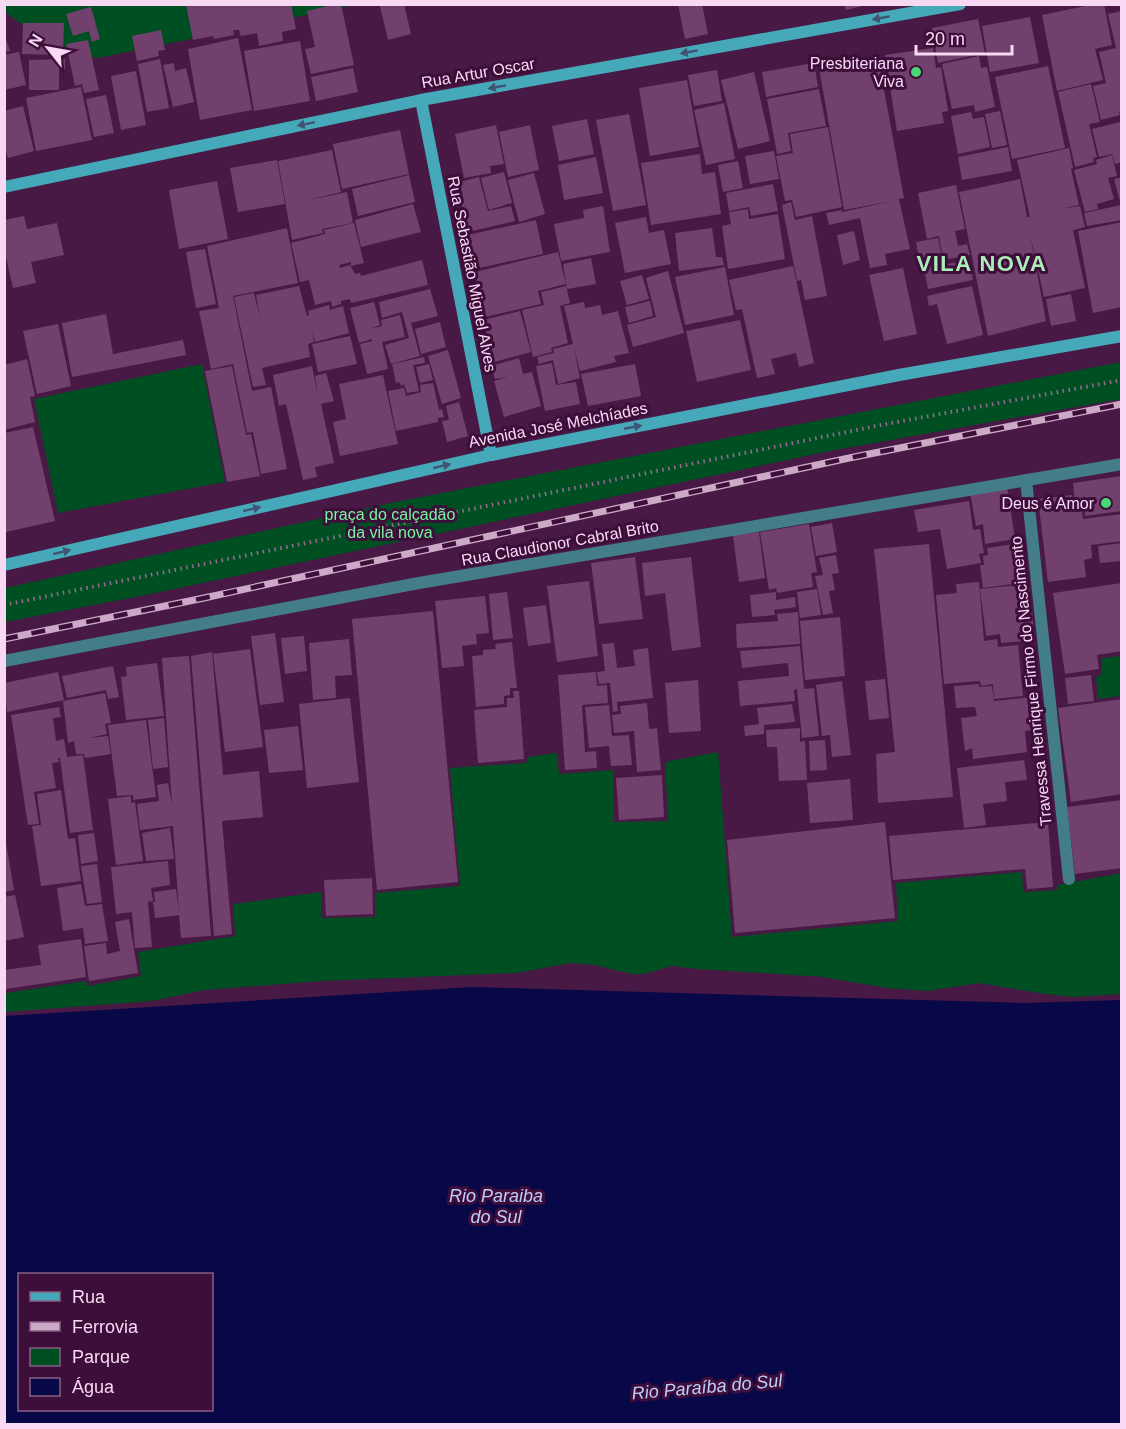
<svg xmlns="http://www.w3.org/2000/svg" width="1126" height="1429" viewBox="0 0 1126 1429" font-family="Helvetica,sans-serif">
  <rect width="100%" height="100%" fill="#481944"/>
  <!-- green -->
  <g fill="#004f22">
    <path d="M4 5H355L98 58C65 54 36 34 10 16L5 11Z"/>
    <path d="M1121 362V399L835 450 146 595 5 622V588L390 503Z"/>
    <path d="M202 364 225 482 58 513 34 399Z"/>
    <path d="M1121 656V696L1098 699 1096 677 1102 674V658Z"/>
    <path d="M718 752 732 937 898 921 896 883 1022 872 1023 892 1057 890 1058 885 1121 873V994L1074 997 1045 994 979 983 927 991 887 988 823 977 698 969 672 966 643 974H631L595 965 570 963 517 973 321 981 204 990 152 1001 5 1012V993L86 981 88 986 141 976 138 952 235 936 233 904 321 892V918L375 917V893L460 886 450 768 526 763 528 757 557 753 559 774 613 770 614 822 668 821 665 762Z"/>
  </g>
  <!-- water -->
  <path fill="#080747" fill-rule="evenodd" d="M472 987 1024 1003 1121 1000V1424H5V1016ZM20 1274H212V1410H20Z"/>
  <!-- building -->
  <g fill="#72406c">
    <path d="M291 4 296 29 282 32 283 41 259 46 257 33 241 36 239 30H233L234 35 214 39 213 36 193 40 186 5Z"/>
    <path d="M336 4H341L354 65 311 74 305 49 315 47 307 11Z"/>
    <path d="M386 4H404L411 34 388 40 380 6Z"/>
    <path d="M678 4H702L708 34 685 39Z"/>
    <path d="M844 4H866V5L846 10Z"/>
    <path d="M1095 4H1104L1112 45 1095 49 1103 80 1057 91 1042 15Z"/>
    <path d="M91 7 100 39 92 42 89 31 73 36 66 14Z"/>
    <path d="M1122 11V111L1119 112 1120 115 1101 120 1093 86 1106 83 1099 52 1116 48 1108 14Z"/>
    <path d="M1030 17 1039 63 990 72 982 26Z"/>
    <path d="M978 19 985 53 938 63 932 28Z"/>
    <path d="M23 23H64L63 55 22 54Z"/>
    <path d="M161 30 165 50 158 51 159 56 137 61 132 36Z"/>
    <path d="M4 33 10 51 4 52Z"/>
    <path d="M238 38 252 110 200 120 188 49Z"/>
    <path d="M88 40 99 90 84 93 82 84 75 86 66 44Z"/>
    <path d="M300 41 310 101 254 111 244 51Z"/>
    <path d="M933 48 936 68 941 67 948 111 942 112 944 123 897 131 885 55Z"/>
    <path d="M19 52 26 85 4 90V55Z"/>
    <path d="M979 56 981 68 987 67 995 107 975 112 974 105 952 109 942 64Z"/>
    <path d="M878 57 904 198 899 199 910 249 885 254 887 265 870 268 860 218 829 225 826 213 842 210V212L892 201 844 210 819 68Z"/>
    <path d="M65 59V69H59V90H29V60Z"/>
    <path d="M160 59 169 108 147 112 138 64Z"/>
    <path d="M174 63 175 71 186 68 194 102 173 107 163 65Z"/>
    <path d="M814 63 818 87 766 97 762 72Z"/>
    <path d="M1048 66 1065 148 1012 159 995 77Z"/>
    <path d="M353 68 358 92 316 101 311 77Z"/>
    <path d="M717 70 722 101 694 106 688 75Z"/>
    <path d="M136 71 146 125 121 130 111 76Z"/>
    <path d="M754 72 770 141 738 149 721 80Z"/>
    <path d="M687 80 699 147 650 156 639 88Z"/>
    <path d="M1091 84 1100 122 1089 124 1097 157 1093 158 1094 162 1075 167 1058 92Z"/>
    <path d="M81 87 92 140 36 151 26 98Z"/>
    <path d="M819 89 826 126 788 133 791 151 777 154 767 99Z"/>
    <path d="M106 95 114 133 94 137 86 99Z"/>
    <path d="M724 103 735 159 706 165 694 110Z"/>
    <path d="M23 106 34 151 8 158 4 145V111Z"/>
    <path d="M1000 111 1007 145 992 148 985 114Z"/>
    <path d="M971 112 973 119 984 117 990 147 958 154 951 116Z"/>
    <path d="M629 114 646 205 613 211 596 120Z"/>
    <path d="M587 119 594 154 559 161 552 126Z"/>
    <path d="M1120 122 1122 129V162L1115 164 1112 154 1099 157 1092 129Z"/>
    <path d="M496 125 504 164 490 166 491 173 464 178 455 134Z"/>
    <path d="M530 125 539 170 508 177 499 132Z"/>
    <path d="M828 127 842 207 796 217 792 200 785 201 776 156 793 153 790 134Z"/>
    <path d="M400 130 409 174 342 189 333 144Z"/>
    <path d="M1008 147 1012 171 962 180 958 157Z"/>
    <path d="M1069 148 1073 168 1071 169 1079 205 1060 209 1080 206 1085 227 1073 230 1085 288 1044 297 1030 234 1046 321 988 336 959 192 1020 179 1027 217H1030L1017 160Z"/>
    <path d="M332 150 341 192 305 201 347 192 353 223 322 229 323 233 292 240 278 161Z"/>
    <path d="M774 151 779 179 750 184 745 156Z"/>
    <path d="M700 154 702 174 715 172 721 214 651 225 641 163Z"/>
    <path d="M1112 155 1117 176 1108 178 1114 199 1097 204 1098 209 1085 212 1074 170 1097 164 1096 160Z"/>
    <path d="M596 157 603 193 564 200 558 165Z"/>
    <path d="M277 160 285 204 238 212 230 168Z"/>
    <path d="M738 161 743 188 723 192 718 165Z"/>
    <path d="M504 172 512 203 489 210 481 178Z"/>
    <path d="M534 173 545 214 519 222 508 180Z"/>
    <path d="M409 175 415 202 358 216 352 189Z"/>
    <path d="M479 177 488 211 511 206 515 221 468 232 456 183Z"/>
    <path d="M1122 177V220L1087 226 1084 213 1121 205 1114 179Z"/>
    <path d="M217 181 228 239 179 249 169 190Z"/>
    <path d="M773 184 778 211 751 216 749 207 729 211 726 193Z"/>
    <path d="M956 185 965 229 955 231 958 246 967 244 970 255 943 260 939 236 927 239 918 193Z"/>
    <path d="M791 202 795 220 812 216 827 296 805 300 801 280 797 281 782 205Z"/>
    <path d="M413 204 421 232 361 247 355 220Z"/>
    <path d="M603 206 610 252 561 261 554 224 584 218 583 210Z"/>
    <path d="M748 209 749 219 778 214 785 259 728 269 722 226 731 224 729 212Z"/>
    <path d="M24 216 27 229 57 223 64 255 31 262 36 283 13 288 4 248V220Z"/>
    <path d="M646 217 649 233 664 230 671 264 625 273 615 223Z"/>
    <path d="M536 220 543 254 470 270 463 236Z"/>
    <path d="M1122 222V307L1093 313 1078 231Z"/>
    <path d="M354 223 364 263 351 266V262L339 265 340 268 350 265 355 274 360 273 361 276 422 260 428 285 351 303 350 299 341 301V304L332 307 331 301 315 305 309 280 300 282 291 243 325 234 324 230Z"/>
    <path d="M287 228 298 283 233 296 252 391 271 387 287 469 261 474 253 432 247 433 233 364 211 369 199 311 219 308 207 246Z"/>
    <path d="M712 228 716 257H722L724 265 679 271 675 233Z"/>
    <path d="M854 231 860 260 843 265 837 235Z"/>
    <path d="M938 238 942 258 920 263 916 242Z"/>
    <path d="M205 249 216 304 196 308 186 252Z"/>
    <path d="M558 252 566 284 538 291 541 304 485 317 475 272Z"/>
    <path d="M591 258 596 284 567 289 563 264Z"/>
    <path d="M969 260 973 280 928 289 923 264 941 261 942 265Z"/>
    <path d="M793 266 814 363 799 367 796 353 771 359 775 374 757 378 742 309 736 310 729 280Z"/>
    <path d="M725 267 734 315 685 325 675 277Z"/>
    <path d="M903 268 917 334 884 341 869 275Z"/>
    <path d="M668 271 684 333 633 347 627 325 656 317 646 278Z"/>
    <path d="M642 275 649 299 627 305 620 281Z"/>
    <path d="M299 286 307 316 309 315 308 311 329 305 330 310 343 306 349 333 315 342 312 331 314 342 308 344 310 357 262 368 266 385 253 387 234 297 254 293 260 318 256 295Z"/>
    <path d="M566 286 570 303 560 306 568 343 551 348 552 352 533 357 522 310 544 305 541 292Z"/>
    <path d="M972 286 983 335 947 344 937 304 929 306 927 296Z"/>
    <path d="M430 289 438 316 411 323 420 356 391 364 385 345 409 338 402 312 382 318 379 302Z"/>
    <path d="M1071 294 1076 321 1051 326 1046 299Z"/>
    <path d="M650 301 653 316 629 323 625 307Z"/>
    <path d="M374 302 380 325 369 329 382 326 381 320 400 315 405 337 382 342 388 369 367 374 360 344 372 341V339L359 343 350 308Z"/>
    <path d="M584 302 585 308 600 305 602 315 618 311 629 353 614 356 616 362 580 371 574 348 580 378 558 384 553 360 539 364 537 357 554 353 553 349 573 344 564 306Z"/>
    <path d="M520 311 531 352 494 362 483 320Z"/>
    <path d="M106 314 113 354 183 340 186 355 72 377 62 323Z"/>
    <path d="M740 320 751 370 697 382 686 331Z"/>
    <path d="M440 322 446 347 421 354 415 329Z"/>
    <path d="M58 324 71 386 37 394 23 331Z"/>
    <path d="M350 336 357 364 318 372 312 344Z"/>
    <path d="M448 350 461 398 442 404 428 356Z"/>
    <path d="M424 357 425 363 413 365 419 391 407 393 404 384 401 386 400 382 396 383 392 364Z"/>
    <path d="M519 358 523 374 532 372 541 406 504 417 494 381 507 377 495 379 491 366Z"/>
    <path d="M27 359 35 396 30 397 35 422 4 430V365Z"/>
    <path d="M552 363 556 385 576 382 580 404 545 411 536 366Z"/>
    <path d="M429 364 433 380 420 383 416 367Z"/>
    <path d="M635 364 641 396 588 406 581 374Z"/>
    <path d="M232 366 246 435 251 434 260 476 227 482 205 371Z"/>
    <path d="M312 366 318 397 315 376 326 373 334 401 321 404 334 463 315 467 317 477 303 480 286 404 279 406 273 375Z"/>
    <path d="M383 375 398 444 340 456 333 422 346 419 339 384Z"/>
    <path d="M433 383 439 410 442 409 444 417 438 418V422L396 431 388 391 404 388 406 396 421 392 420 385Z"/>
    <path d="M459 402 468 436 447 442 442 421 449 420 446 406Z"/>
    <path d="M33 427 55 521 6 532 4 433Z"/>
    <path d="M1121 476 1122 511 1085 516 1083 502 1075 503 1073 483Z"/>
    <path d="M1007 486 1015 539 985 544 983 524 976 526 970 492Z"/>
    <path d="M1072 495 1074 505 1081 504 1083 519 1122 514V541L1091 545 1092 558 1084 560 1086 577 1048 582 1038 499Z"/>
    <path d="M969 501 973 530 980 529 984 553 979 554 981 563 947 569 940 529 918 532 914 510Z"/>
    <path d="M832 523 837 552 816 556 811 527Z"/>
    <path d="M809 524 817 572 811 573 813 587 777 593 776 588 769 590 760 532Z"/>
    <path d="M759 532 765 578 739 582 733 535Z"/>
    <path d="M1022 543 1027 582 983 588 980 565H984L983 556 988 555 987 548Z"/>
    <path d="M1122 543V561L1100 563 1098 546Z"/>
    <path d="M929 544 953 797 878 803 876 754 895 752 874 549Z"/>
    <path d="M836 555 839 573 832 574 835 590 829 591 833 613 823 615 815 576 823 575 819 558Z"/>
    <path d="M635 557 643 619 599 624 591 563Z"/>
    <path d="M691 557 701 647 672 651 665 593 645 596 642 563Z"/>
    <path d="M589 581 598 656 557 662 547 586Z"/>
    <path d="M979 582 984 641 997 639 998 647 1018 645 1023 696 994 699 993 684 981 686 980 681 944 684 936 595 957 593 956 584Z"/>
    <path d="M1122 583V651L1097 655 1099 669 1065 674 1053 593Z"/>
    <path d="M1029 584 1035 640 1001 643 1000 634 986 636 980 589Z"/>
    <path d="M817 589 821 615 800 618 797 592Z"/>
    <path d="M507 592 513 638 493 640 489 594Z"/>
    <path d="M776 592V600L795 597 796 607 774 610 775 615 752 617 750 595Z"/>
    <path d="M485 596 489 633 476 634 477 644 462 646 464 666 442 668 435 601Z"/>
    <path d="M546 605 551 643 528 646 523 608Z"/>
    <path d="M433 611 458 882 377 890 352 619Z"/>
    <path d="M798 612 800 644 737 648 736 624 778 621 777 614Z"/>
    <path d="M840 617 845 676 805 680 800 621Z"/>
    <path d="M275 633 284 702 260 705 251 636Z"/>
    <path d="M304 636 307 671 285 674 281 638Z"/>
    <path d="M349 639 352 675 335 676 336 698 313 700 309 643Z"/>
    <path d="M512 642 517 688H510V695L504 696V704L476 707 472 656 483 655V650L496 649 495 644Z"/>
    <path d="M614 643 617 668 635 666 633 650 648 648 653 698 617 702 618 711 613 712 610 683 599 684 597 672 605 671 602 644Z"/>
    <path d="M800 646 804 689 814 688 819 736 802 738 797 689 794 690 795 701 740 706 738 681 789 676 788 663 742 668 740 651Z"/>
    <path d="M250 649 263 747 225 752 213 654Z"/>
    <path d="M212 652 223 775 259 771 263 817 222 821 232 934 214 936 191 656Z"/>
    <path d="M189 656 211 936 181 938 179 915 155 918 153 902H155L154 892 176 889 179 912 173 826 140 830 137 804 159 801 157 785 168 783 172 804 162 658Z"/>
    <path d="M157 663 164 716 126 720 121 677 127 676 126 667Z"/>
    <path d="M113 666 119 697 108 699 106 690 67 698 62 676Z"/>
    <path d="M58 672 64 700 7 712 4 683Z"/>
    <path d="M596 672 597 686 607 685 608 703 582 705 585 752 596 751 597 768 565 770 558 675Z"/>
    <path d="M1091 675 1094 701 1068 704 1065 678Z"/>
    <path d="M885 679 889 718 869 720 865 681Z"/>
    <path d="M698 680 701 731 669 733 665 683Z"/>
    <path d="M842 681 851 755 832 757 830 735 822 736 816 685Z"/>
    <path d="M979 684V687L992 686 994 701 1034 697 1037 730 1025 731 1027 752 973 759 972 748 965 751 961 718 977 716 975 707 956 708 954 686Z"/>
    <path d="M513 691H519L524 759 478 763 474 710 507 707V698H514Z"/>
    <path d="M105 693 111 723 105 724 107 734 89 738 108 736 111 754 85 758 84 754H76L74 741 68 743 63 701Z"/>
    <path d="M350 698 359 782 307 788 299 704Z"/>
    <path d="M1122 699V794L1071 802 1058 708Z"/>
    <path d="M647 703 649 729 657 728 661 770 637 772 634 731 614 733 612 715 621 714 620 706Z"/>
    <path d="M792 704 795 722 764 725V734L745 736 744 726 759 724 757 708Z"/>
    <path d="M609 705 612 736 629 735 632 765 611 766 609 746 589 748 585 707Z"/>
    <path d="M59 707 61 717 53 718 56 741 64 739 67 757 83 755 93 830 70 833 60 758H58L59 762 52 763 56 788 34 792 39 824 28 825 11 715Z"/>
    <path d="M164 718 168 767 153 769 148 720Z"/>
    <path d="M146 720 156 797 133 800V795L117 796 108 725Z"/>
    <path d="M298 726 303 770 269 773 264 730Z"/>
    <path d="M800 728V742L805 741 807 780 779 781 777 747H767L766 730Z"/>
    <path d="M825 740 827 770 810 771 809 741Z"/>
    <path d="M1024 760 1027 780 1005 782 1007 801 983 804 986 825 964 828 957 768Z"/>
    <path d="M662 775 664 817 619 820 616 778Z"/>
    <path d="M850 779 853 820 810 823 807 783Z"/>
    <path d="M61 790 68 839 75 838 81 881 41 886 32 826 41 825 37 794Z"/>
    <path d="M131 796V803L135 802 143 861 116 865 108 799Z"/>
    <path d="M1122 800V868L1075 874 1067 807Z"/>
    <path d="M885 822 895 918 735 933 727 840Z"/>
    <path d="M1048 822 1053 887 1027 889 1025 869 893 880 889 836Z"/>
    <path d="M170 828 174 859 146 861 142 833Z"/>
    <path d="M4 831 14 890 4 892Z"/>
    <path d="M94 833 98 861 81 864 78 835Z"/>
    <path d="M168 861 170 885 151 888 153 901 148 902 152 947 135 948 132 912 116 914 111 867Z"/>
    <path d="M97 864 102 902 87 904 81 866Z"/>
    <path d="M372 878 373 914 326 916 324 880Z"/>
    <path d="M81 884 85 906 102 904 108 941 85 944 83 928 63 931 57 888Z"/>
    <path d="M15 895 24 937 4 941V897Z"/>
    <path d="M129 919 138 973 89 981 84 946 106 943 107 954 120 951 115 922Z"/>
    <path d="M81 939 86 977 6 989 4 970 41 965 38 945Z"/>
  </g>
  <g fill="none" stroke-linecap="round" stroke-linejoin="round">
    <!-- path -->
    <path stroke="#956d90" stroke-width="4" stroke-dasharray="1.5 4.5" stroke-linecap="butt" d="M4 605 876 426 1122 380"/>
    <!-- street -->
    <g stroke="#437d88" stroke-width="12">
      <path d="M1026 480 1069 879"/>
      <path d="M4 661 419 583 1122 464"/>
    </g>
    <!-- secondary -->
    <g stroke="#45a9ba" stroke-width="12">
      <path d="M421 100 491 455"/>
      <path d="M4 187 421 100 960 4"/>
      <path d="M4 565 491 455 899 375 1122 336"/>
    </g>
    <!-- rail casing -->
    <g stroke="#cca9c7" stroke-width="7">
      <path id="rail" d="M4 639 204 598 849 458 1122 404"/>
    </g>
    <!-- rail -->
    <use href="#rail" stroke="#3d0e39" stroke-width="4.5" stroke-dasharray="14" stroke-linecap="butt"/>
  </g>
  <!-- one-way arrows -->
  <defs><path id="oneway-solid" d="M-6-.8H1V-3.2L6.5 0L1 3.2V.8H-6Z" transform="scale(1.5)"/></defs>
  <g fill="#415473">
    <use href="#oneway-solid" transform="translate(881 18) rotate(170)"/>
    <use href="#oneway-solid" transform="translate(689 52) rotate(170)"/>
    <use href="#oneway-solid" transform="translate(497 87) rotate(170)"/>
    <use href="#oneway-solid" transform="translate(306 124) rotate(168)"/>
    <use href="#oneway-solid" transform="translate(633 427) rotate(-11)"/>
    <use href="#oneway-solid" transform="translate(442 466) rotate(-13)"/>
    <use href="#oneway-solid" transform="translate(252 509) rotate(-13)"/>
    <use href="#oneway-solid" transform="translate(62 552) rotate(-13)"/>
  </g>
  <!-- markers -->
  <g fill="#47d779" stroke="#3d0e39" stroke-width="2">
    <circle cx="916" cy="72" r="6"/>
    <circle cx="1106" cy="503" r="6"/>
  </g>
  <g text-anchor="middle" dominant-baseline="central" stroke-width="6" stroke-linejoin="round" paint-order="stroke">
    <!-- poi labels -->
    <g font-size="16" fill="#f8d9f3" stroke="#3d0e39" text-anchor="end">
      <text x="904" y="63">Presbiteriana<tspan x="904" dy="18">Viva</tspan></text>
      <text x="1094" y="503">Deus é Amor</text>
    </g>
    <!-- street labels -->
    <g font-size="16" fill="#f8d9f3" stroke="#3d0e39">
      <text transform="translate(478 73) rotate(-10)">Rua Artur Oscar</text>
      <text transform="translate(472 274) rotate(79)">Rua Sebastião Miguel Alves</text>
      <text transform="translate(558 425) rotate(-11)">Avenida José Melchíades</text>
      <text transform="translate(560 543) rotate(-10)">Rua Claudionor Cabral Brito</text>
      <text transform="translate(1031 681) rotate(-96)">Travessa Henrique Firmo do Nascimento</text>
    </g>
    <!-- park labels -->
    <g font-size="16" fill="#76f69c" stroke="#3d0e39">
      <text x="390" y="514">praça do calçadão<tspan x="390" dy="18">da vila nova</tspan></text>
    </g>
    <!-- water labels -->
    <g font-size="18" font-style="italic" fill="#bdccfb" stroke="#3d0e39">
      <text x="496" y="1196">Rio Paraiba<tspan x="496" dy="21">do Sul</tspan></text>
      <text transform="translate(707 1387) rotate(-5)">Rio Paraíba do Sul</text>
    </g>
    <!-- district labels -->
    <g font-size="22" font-weight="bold" letter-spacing="1.5" fill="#a9edb9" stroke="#3d0e39">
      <text x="982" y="263">VILA NOVA</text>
    </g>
  </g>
  <!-- border -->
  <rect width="1126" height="1429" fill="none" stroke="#f8d9f3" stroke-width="12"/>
  <!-- legend -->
  <rect x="18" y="1273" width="195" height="138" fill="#3d0e39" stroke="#885f83" stroke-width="1.5"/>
  <rect x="30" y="1292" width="30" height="9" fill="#45a9ba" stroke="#885f83" stroke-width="1.5"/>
  <text x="72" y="1303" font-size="18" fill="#f8d9f3">Rua</text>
  <rect x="30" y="1322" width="30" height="9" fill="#cca9c7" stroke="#885f83" stroke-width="1.5"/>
  <text x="72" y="1333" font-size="18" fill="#f8d9f3">Ferrovia</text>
  <rect x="30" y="1348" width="30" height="18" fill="#004f22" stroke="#885f83" stroke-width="1.5"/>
  <text x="72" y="1363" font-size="18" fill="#f8d9f3">Parque</text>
  <rect x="30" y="1378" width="30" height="18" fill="#080747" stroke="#885f83" stroke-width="1.5"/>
  <text x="72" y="1393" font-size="18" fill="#f8d9f3">Água</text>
  <!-- north arrow -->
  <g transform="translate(48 48) rotate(301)" stroke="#3d0e39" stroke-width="4.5" paint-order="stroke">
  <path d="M0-4.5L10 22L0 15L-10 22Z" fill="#f8d9f3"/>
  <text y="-9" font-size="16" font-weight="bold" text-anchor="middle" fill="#f8d9f3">N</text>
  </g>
  <!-- scale -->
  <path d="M916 45v9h96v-9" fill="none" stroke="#f8d9f3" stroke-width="3"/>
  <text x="925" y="45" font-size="18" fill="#f8d9f3" stroke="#3d0e39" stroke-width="4.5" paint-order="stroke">20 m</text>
</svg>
